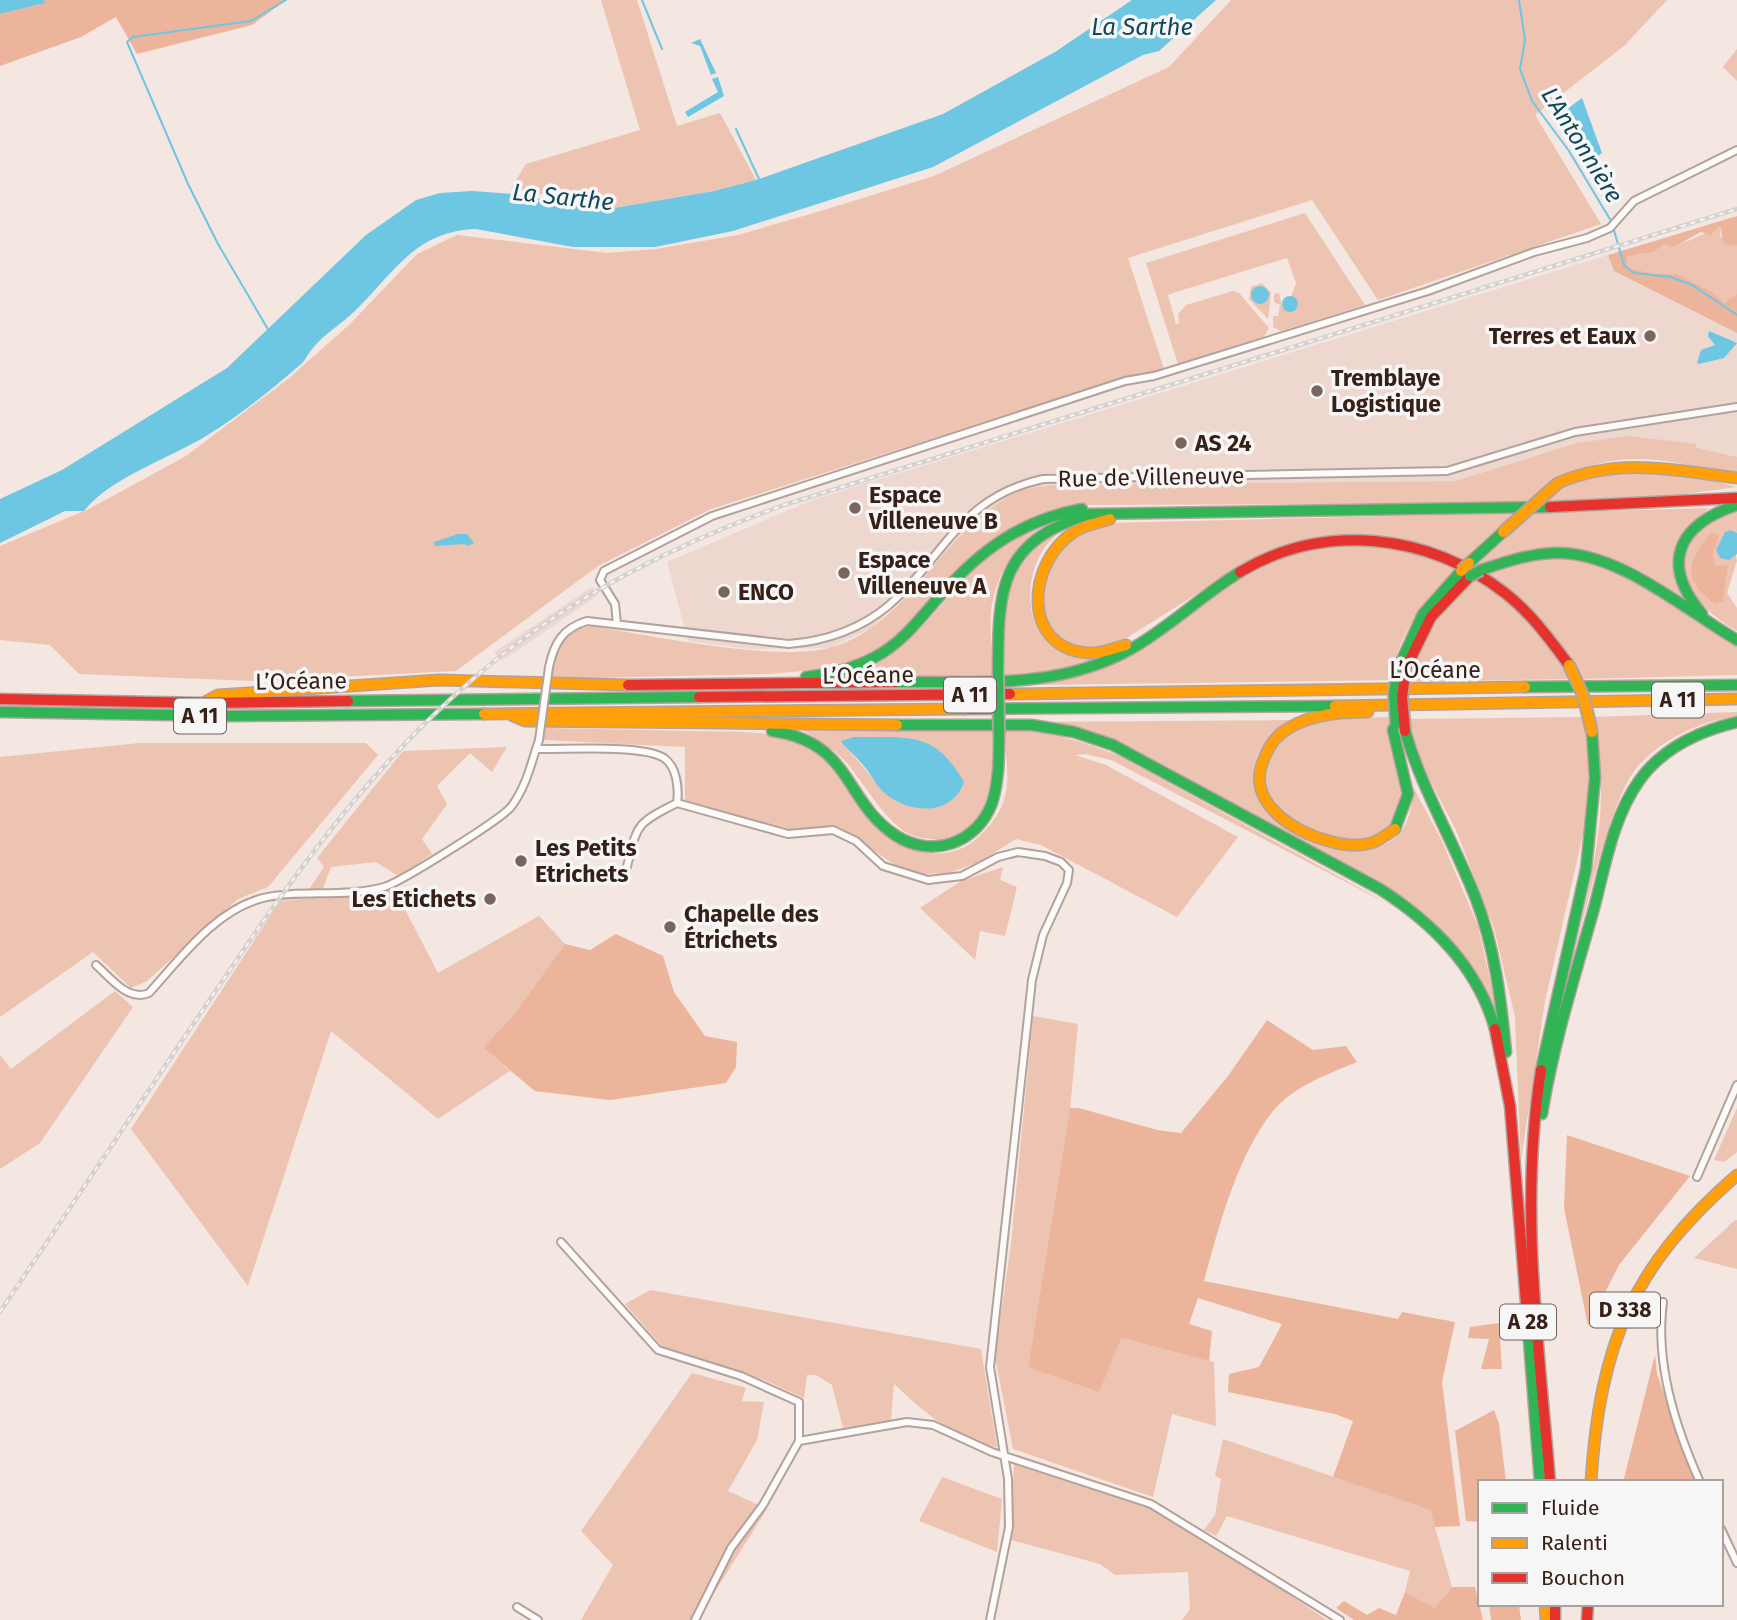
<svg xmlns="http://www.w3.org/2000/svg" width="1737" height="1620" viewBox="0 0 1737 1620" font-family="'Fira Sans',sans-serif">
  <rect width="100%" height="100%" fill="#f4e6e1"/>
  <!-- built -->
  <g fill="#edd7cf">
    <path d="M1608 255 1614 271 1737 333V457L1697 448 1577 443 1455 481 1057 485 929 571 872 628 829 648 750 649 688 641 667 562 815 499Z"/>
    <path d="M592 587 598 595 502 661 494 652Z"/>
  </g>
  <!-- green -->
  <g fill="#edc3b1" fill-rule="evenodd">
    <path d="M601 0H637L677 126 720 113 756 180 714 191 613 208 511 188 526 164 640 130Z"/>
    <path d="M1231 0H1667L1624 46 1535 115 1601 224 1378 300 1312 200 1128 258 1164 369 1123 378 711 509 598 566 456 671 253 681 79 674 50 645 0 640V546L89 509 186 456 288 379 349 325 417 254 457 235 607 253 656 249 738 235 824 210 934 176 1169 67Z"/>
    <path d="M1737 49V81L1723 67Z"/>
    <path d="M1305 213 1365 305 1281 331 1273 327V316H1278L1280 305 1274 302V294L1279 293 1282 306 1292 312 1298 307V302L1291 297 1296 283 1287 258 1176 292 1168 295 1176 324 1179 323 1178 314 1186 305 1233 291 1239 293 1269 328 1264 337 1178 364 1146 263Z"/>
    <path d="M1718 227 1721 228 1720 236 1737 246V293L1724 303 1714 293 1677 274H1657L1627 268V255L1643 254 1663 244 1688 241Z"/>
    <path d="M1262 283 1271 293 1268 319 1249 299 1251 287Z"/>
    <path d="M1629 436 1696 444 1697 448 1737 457V474C1650 458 1602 441 1529 503L1077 505 1028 520 992 540 896 638 870 655 836 668 769 674 552 679C556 651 560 632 590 626 651 635 771 662 829 648 910 627 945 524 1020 491 1031 486 1046 487 1057 485L1455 481 1577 443Z"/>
    <path d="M1605 468 1682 473 1737 487 1663 497 1542 501 1562 485Z"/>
    <path d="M1709 508 1690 525 1674 558 1692 609C1623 560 1561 525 1478 568L1472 565 1528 513Z"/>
    <path d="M1737 511V533L1731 530 1737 561 1727 593 1737 608V631C1675 595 1657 540 1737 511ZM1718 535 1713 555 1716 567 1728 566 1694 585Z"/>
    <path d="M1518 513 1465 561 1429 547 1325 539 1214 583 1117 644 1093 650 1069 645 1050 629 1042 614 1041 580 1053 556 1080 531 1109 523Z"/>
    <path d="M1051 521C1020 539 999 567 992 604 988 625 993 653 993 676L836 679C902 664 932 613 974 567 995 543 1023 532 1051 521Z"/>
    <path d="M1075 523C1068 528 1059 532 1053 538 1023 566 1020 631 1060 652 1075 659 1093 657 1109 657L1050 673 1003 676C1004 610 1001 548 1075 523Z"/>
    <path d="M1360 542 1410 548 1458 568C1422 602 1401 631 1389 680L1036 685C1072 680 1106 670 1137 650 1182 621 1220 581 1270 560 1298 548 1330 545 1360 542Z"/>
    <path d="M1563 555 1612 567 1737 643V675L1580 679C1557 635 1527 600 1486 572L1513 561Z"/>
    <path d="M1475 579C1512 604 1552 637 1571 679L1407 682 1412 659 1441 606Z"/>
    <path d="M1737 712V716C1701 721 1664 738 1639 765 1609 797 1584 921 1571 968 1590 880 1614 807 1593 717Z"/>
    <path d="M1388 717C1392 745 1408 779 1401 807 1388 856 1318 844 1288 819 1275 809 1263 790 1264 773 1270 716 1345 719 1388 717Z"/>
    <path d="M1585 717 1592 765 1591 799 1545 1001 1521 1160 1515 1017 1494 928 1456 830 1425 771 1406 719Z"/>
    <path d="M1290 720C1175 802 1363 895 1404 827 1412 813 1412 800 1412 785L1441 839 1478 926 1500 1023 1468 962 1445 933 1425 914 1376 881 1137 751 1069 726 1034 722Z"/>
    <path d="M545 728C594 729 644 730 694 731 726 732 759 730 790 739 853 757 855 845 929 853 944 855 962 851 974 841 1016 805 1008 779 1004 730 1045 729 1082 742 1120 756L1398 909 1111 760 1085 754 1075 755 1106 765 1238 837 1177 917 1041 845 1016 839 979 862 949 873 922 874 898 867 839 827 793 830 685 801V747L543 740Z"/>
    <path d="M994 728C993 768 994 839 937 839 924 839 911 837 901 829 880 812 867 788 850 767 839 752 819 741 803 730ZM846 749 929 808C873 799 883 783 846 749Z"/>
    <path d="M140 743H366L378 755 268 887 238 899 147 981 131 988 93 952 0 1017V757Z"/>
    <path d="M507 747 492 772 470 753 437 786 447 804 422 839 432 854 398 876 376 862 331 867 322 891H308L324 867 317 858 403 751Z"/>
    <path d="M1003 867 1000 880 1017 887 1005 936 980 931 975 960 920 908 961 881Z"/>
    <path d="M395 890 438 973 539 916 565 944 514 1014 483 1048 510 1071 438 1119 331 1031 248 1286 131 1129 280 901Z"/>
    <path d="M115 991 133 1007 40 1143 0 1169V1055L11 1069Z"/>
    <path d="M1033 1016 1078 1024 1070 1109 1028 1367 1120 1338 1214 1362 1216 1426 1172 1414 1153 1497 1013 1449 995 1357 1011 1244Z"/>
    <path d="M1737 1108V1152L1724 1162 1714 1160Z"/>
    <path d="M1737 1220V1269L1694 1258 1734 1221Z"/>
    <path d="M650 1290 981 1349 997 1447C956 1441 923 1411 894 1384L891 1420 843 1428 832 1385 816 1375H807L804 1398 762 1379 666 1351 625 1304Z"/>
    <path d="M692 1373 746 1388 742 1401 764 1402 757 1440 728 1491 767 1509 697 1620H581L613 1565 581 1531Z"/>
    <path d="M1223 1439 1430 1510 1452 1587 1435 1608 1405 1592 1410 1571 1227 1516 1216 1536 1204 1530 1215 1515 1221 1479 1215 1476Z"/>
    <path d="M1014 1464 1151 1509 1212 1543 1327 1620H1182L1190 1609 1188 1572 1115 1575 1100 1564 1011 1540Z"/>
    <path d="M942 1477 1002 1499 997 1552 919 1521Z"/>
  </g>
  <!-- forest -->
  <g fill="#edb49c">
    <path d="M44 0H286L252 25 137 54 116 17 81 37 0 66V14L45 3Z"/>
    <path d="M1737 216V246L1723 243 1721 228 1718 227 1711 235 1701 232 1673 247 1663 244 1654 252 1627 256V268L1657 274H1677L1714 293 1724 303 1737 293V333L1614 271 1608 255Z"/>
    <path d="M1711 533 1719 535 1713 555 1716 566 1728 565 1723 601 1716 604C1682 582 1686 561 1711 533Z"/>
    <path d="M616 934 663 956 674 992 705 1036 737 1042 736 1067 726 1083 610 1100 535 1091 483 1048 514 1014 565 944 590 950Z"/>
    <path d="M1267 1020 1313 1050 1346 1046 1357 1062C1328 1074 1294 1086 1273 1111 1237 1156 1219 1226 1204 1281L1398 1319 1402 1312 1455 1322 1442 1382 1460 1526 1435 1527 1430 1510 1333 1477 1353 1421 1335 1414 1228 1392 1229 1374 1259 1367 1282 1324 1198 1298 1189 1324 1212 1331 1209 1361 1121 1338 1099 1392 1028 1367 1070 1108H1079L1157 1130 1181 1133 1228 1076Z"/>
    <path d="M1567 1135 1690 1176 1619 1265 1588 1326 1564 1208Z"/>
    <path d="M1499 1323 1502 1369H1481L1489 1339 1468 1338 1470 1327Z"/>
    <path d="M1655 1355 1657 1374 1695 1480 1691 1482H1623Z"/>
    <path d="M1494 1410 1499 1424 1506 1482H1480V1522L1466 1521 1455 1431Z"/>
    <path d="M1452 1587H1475L1483 1620H1354L1336 1608 1344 1601 1367 1615 1379 1608 1396 1615 1405 1592 1435 1608Z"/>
    <path d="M1489 1604 1519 1605 1521 1620H1491Z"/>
  </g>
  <!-- water -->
  <g fill="#6dc6e2">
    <path d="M0 0H44L45 3 0 14Z"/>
    <path d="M1132 0H1216L1159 51 1143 55 933 167 733 231 655 247H573L476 229C416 231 395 271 357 309 343 323 325 333 313 348 308 353 306 360 300 365 271 390 239 416 206 436 172 457 108 479 84 511H65L0 543V499L62 470 227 368 366 235 416 200 440 193 472 191 515 194 589 209H608L714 191 756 180 943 114 1055 52Z"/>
    <path d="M700 39 716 73 711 75 700 46 691 43Z"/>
    <path d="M718 77 724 96 688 117 685 112 718 92 712 79Z"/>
    <path d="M1582 98 1602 153 1590 162 1575 133 1558 116Z"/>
    <circle cx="1260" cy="295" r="9"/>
    <circle cx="1290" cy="304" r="8"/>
    <path d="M1709 331 1737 343 1724 358 1699 364 1697 363 1701 350 1715 345 1708 336Z"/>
    <path d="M1731 530 1737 533V554L1729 560 1720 558 1716 550 1725 532Z"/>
    <path d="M458 534H467L474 543 468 546 464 544 435 546 434 542Z"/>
    <path d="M854 737C909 738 934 730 964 782 952 816 912 814 887 795 876 787 872 775 863 765 856 756 847 750 841 741Z"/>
  </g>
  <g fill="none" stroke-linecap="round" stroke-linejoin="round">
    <!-- stream -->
    <g stroke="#6dc6e2" stroke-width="2">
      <path d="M642 0 662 49"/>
      <path d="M1519 0 1525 40 1520 69 1532 101 1569 151 1611 221"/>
      <path d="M736 129 759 179"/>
      <path d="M1613 227 1624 265 1634 273 1671 277 1692 285 1737 315"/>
      <path d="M269 331 218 244 188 184 127 42 133 37 251 21 286 0"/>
    </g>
    <!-- street casing -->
    <g stroke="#b2a29b" stroke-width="10">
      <g id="street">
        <path d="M617 624 615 604 600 580 604 571 712 516 1125 381 1154 376 1428 291 1534 252 1587 238 1610 228 1634 201 1737 150"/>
        <path d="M549 667C554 643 563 628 587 621L789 644C825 641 859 630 888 606 945 557 959 497 1043 479L1447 471 1575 432 1737 407"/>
        <path d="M539 740 536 749C565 750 642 744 664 758 677 767 679 789 677 803"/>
        <path d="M626 870C638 825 633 825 677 803L788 834 833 830 856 841 883 866 928 880 962 876 998 857 1018 852 1045 856 1061 862 1069 870 1067 883 1043 935 1032 980 990 1367 1008 1479 1009 1527 990 1620"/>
        <path d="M96 965C111 978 128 1002 149 993 180 959 215 910 263 898 299 889 345 898 384 887 401 882 500 820 511 807 524 790 530 769 536 749"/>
        <path d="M1697 1177 1737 1085"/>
        <path d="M561 1242 658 1350 741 1376 799 1402V1441"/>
        <path d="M1663 1302C1655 1363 1675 1426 1700 1482"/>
        <path d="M1721 1529 1737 1563"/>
        <path d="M517 1607 538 1620"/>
        <path d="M695 1620 731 1548 763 1505 799 1441 907 1422 933 1425 992 1452 1151 1504 1340 1620"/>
      </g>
    </g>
    <!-- fast casing -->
    <g stroke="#b2a29b" stroke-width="13">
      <g id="fast">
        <path d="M1469 563 1503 532"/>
        <path d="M1481 570C1505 562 1528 554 1554 553 1617 550 1685 610 1737 640"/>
        <path d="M1702 614C1660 564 1677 525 1737 505"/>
        <path d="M1399 666 1423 614 1461 571"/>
        <path d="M998 676C998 590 998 542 1090 514L1550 507"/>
        <path d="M806 677C833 673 858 668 882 653 905 639 922 616 939 597 979 551 1021 520 1082 509"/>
        <path d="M896 682C977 681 1058 690 1131 649 1170 627 1202 595 1240 572"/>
        <path d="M1525 687 1737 685"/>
        <path d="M348 701 699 697"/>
        <path d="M965 709 1335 706"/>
        <path d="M0 712 226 716 484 714"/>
        <path d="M897 725H1032L1074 732 1113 745 1380 889C1433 923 1478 967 1495 1029"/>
        <path d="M772 731C852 742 843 800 895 835 931 859 977 844 992 803 999 781 999 757 999 734"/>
        <path d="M1405 731C1422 790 1454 842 1476 899 1495 948 1501 1000 1506 1052"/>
        <path d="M1395 829 1408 794 1393 730 1396 724"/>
        <path d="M1541 1070 1586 869 1595 778 1592 732"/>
        <path d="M1542 1114C1553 1045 1574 979 1593 912 1605 868 1612 819 1639 781 1662 748 1699 731 1737 722"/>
        <path d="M1527 1315 1540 1482"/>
      </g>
    </g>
    <!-- slow casing -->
    <g stroke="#b2a29b" stroke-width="13">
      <g id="slow">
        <path d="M1558 483C1618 457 1674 470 1737 478"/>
        <path d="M1110 519C1099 523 1084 525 1074 532 1027 562 1020 649 1089 653 1100 654 1115 648 1126 645"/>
        <path d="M1010 694 1525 687"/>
        <path d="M205 702 218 695 439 680 628 685"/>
        <path d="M1335 706 1737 699"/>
        <path d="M1368 712C1341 712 1312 714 1289 728 1275 736 1269 746 1263 761 1246 802 1293 832 1329 841 1341 845 1358 847 1371 843 1379 841 1388 834 1395 829"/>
        <path d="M484 714 965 709"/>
        <path d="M513 716 525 721 897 725"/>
        <path d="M1591 1482C1600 1344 1632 1266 1737 1175"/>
        <path d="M1545 1604 1546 1620"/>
      </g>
    </g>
    <!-- jam casing -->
    <g stroke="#b2a29b" stroke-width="13">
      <g id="jam">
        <path d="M1550 507 1737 498"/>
        <path d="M1240 572C1325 521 1429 534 1505 593 1531 613 1550 640 1569 665"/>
        <path d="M1406 668 1431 617 1470 576"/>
        <path d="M628 685 896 682"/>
        <path d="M699 697 1010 694"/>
        <path d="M0 699 202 703 348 701"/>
        <path d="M1495 1029 1510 1106 1527 1315"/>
        <path d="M1541 1070C1519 1207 1539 1345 1550 1482"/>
        <path d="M1555 1604V1620"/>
        <path d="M1587 1620 1588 1604"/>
      </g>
    </g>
    <!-- street -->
    <use href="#street" stroke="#fdfbfa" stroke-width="6"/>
    <!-- fast -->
    <use href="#fast" stroke="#30b455" stroke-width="10"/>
    <!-- slow -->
    <use href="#slow" stroke="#ff9f0a" stroke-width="10"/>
    <!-- jam -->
    <use href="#jam" stroke="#e5322d" stroke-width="10"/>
    <!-- rail casing -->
    <g stroke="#d5d1cf" stroke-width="4.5">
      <path id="rail" d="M0 1312C66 1213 133 1114 200 1014 284 890 358 778 473 679 562 601 673 545 784 505L1737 209"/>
    </g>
    <!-- rail -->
    <use href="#rail" stroke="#f6f6f6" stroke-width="2" stroke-dasharray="5" stroke-linecap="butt"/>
    <!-- street-bridge casing -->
    <g stroke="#b2a29b" stroke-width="10" stroke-linecap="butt">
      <path id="street-bridge" d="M539 740 549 667"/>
    </g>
    <!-- fast-bridge casing -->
    <g stroke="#b2a29b" stroke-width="14" stroke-linecap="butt">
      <g id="fast-bridge">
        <path d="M1470 576 1481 570"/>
        <path d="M998 676 999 734"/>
        <path d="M1396 724 1394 693 1399 666"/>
      </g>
    </g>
    <!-- slow-bridge casing -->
    <g stroke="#b2a29b" stroke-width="14" stroke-linecap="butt">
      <g id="slow-bridge">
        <path d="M1503 532 1558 483"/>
        <path d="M1461 571 1469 563"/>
        <path d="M1569 665 1583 695 1592 732"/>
      </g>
    </g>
    <!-- jam-bridge casing -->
    <g stroke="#b2a29b" stroke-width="14" stroke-linecap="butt">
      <path id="jam-bridge" d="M1405 731 1402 697 1406 668"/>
    </g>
    <!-- street-bridge -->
    <use href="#street-bridge" stroke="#fdfbfa" stroke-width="6"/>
    <!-- fast-bridge -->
    <use href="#fast-bridge" stroke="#30b455" stroke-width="10"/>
    <!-- slow-bridge -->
    <use href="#slow-bridge" stroke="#ff9f0a" stroke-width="10"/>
    <!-- jam-bridge -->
    <use href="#jam-bridge" stroke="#e5322d" stroke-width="10"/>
  </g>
  <!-- markers -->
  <g fill="#79655e" stroke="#f6f6f6" stroke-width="2.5">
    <circle cx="1650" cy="336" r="7"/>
    <circle cx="1317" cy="391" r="7"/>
    <circle cx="1181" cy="443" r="7"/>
    <circle cx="855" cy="508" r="7"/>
    <circle cx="844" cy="573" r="7"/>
    <circle cx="724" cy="592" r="7"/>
    <circle cx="521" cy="861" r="7"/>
    <circle cx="490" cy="899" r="7"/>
    <circle cx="670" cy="927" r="7"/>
  </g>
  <g text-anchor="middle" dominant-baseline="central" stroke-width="7" stroke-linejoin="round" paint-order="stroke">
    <!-- shield labels -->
    <g fill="#f6f6f6" stroke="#70605a" stroke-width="2">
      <rect x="944" y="677.5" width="52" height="35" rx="5"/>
      <rect x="1652" y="682.5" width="52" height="35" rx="5"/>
      <rect x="174" y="698.5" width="52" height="35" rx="5"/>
      <rect x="1590" y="1292.5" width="70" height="35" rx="5"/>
      <rect x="1500" y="1304.5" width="56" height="35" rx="5"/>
    </g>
    <g font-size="21" font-weight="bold" fill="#372017">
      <text x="970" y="695">A 11</text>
      <text x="1678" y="700">A 11</text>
      <text x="200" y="716">A 11</text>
      <text x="1625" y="1310">D 338</text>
      <text x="1528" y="1322">A 28</text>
    </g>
    <!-- poi labels -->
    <g font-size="23" font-weight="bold" fill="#372017" stroke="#f6f6f6" text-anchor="start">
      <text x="1636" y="336" text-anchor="end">Terres et Eaux</text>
      <text x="1331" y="378">Tremblaye<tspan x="1331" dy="26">Logistique</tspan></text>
      <text x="1195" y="443">AS 24</text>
      <text x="869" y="495">Espace<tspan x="869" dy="26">Villeneuve B</tspan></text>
      <text x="858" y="560">Espace<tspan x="858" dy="26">Villeneuve A</tspan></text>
      <text x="738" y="592">ENCO</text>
      <text x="535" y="848">Les Petits<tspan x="535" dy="26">Etrichets</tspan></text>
      <text x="476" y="899" text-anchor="end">Les Etichets</text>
      <text x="684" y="914">Chapelle des<tspan x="684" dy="26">Étrichets</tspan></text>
    </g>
    <!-- street labels -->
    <g font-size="23" fill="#372017" stroke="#f6f6f6">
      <text transform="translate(1151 477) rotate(-1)">Rue de Villeneuve</text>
      <text x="1435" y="670">L’Océane</text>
      <text transform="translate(868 675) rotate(-1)">L’Océane</text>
      <text transform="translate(301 681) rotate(-1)">L’Océane</text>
    </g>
    <!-- water labels -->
    <g font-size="24" font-style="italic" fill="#104759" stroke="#f6f6f6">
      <text x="1142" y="27">La Sarthe</text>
      <text transform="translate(1582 145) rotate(58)">L'Antonnière</text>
      <text transform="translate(563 197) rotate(6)">La Sarthe</text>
    </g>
  </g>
  <!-- legend -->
  <rect x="1478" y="1480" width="245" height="126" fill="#f6f6f6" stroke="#aaa09d" stroke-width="2"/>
  <rect x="1492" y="1503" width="35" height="10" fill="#30b455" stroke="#aaa09d" stroke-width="2"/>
  <text x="1541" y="1515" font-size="21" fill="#372017">Fluide</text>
  <rect x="1492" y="1538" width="35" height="10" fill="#ff9f0a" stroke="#aaa09d" stroke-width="2"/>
  <text x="1541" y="1550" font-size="21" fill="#372017">Ralenti</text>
  <rect x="1492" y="1573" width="35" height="10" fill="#e5322d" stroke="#aaa09d" stroke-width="2"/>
  <text x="1541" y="1585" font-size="21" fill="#372017">Bouchon</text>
</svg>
